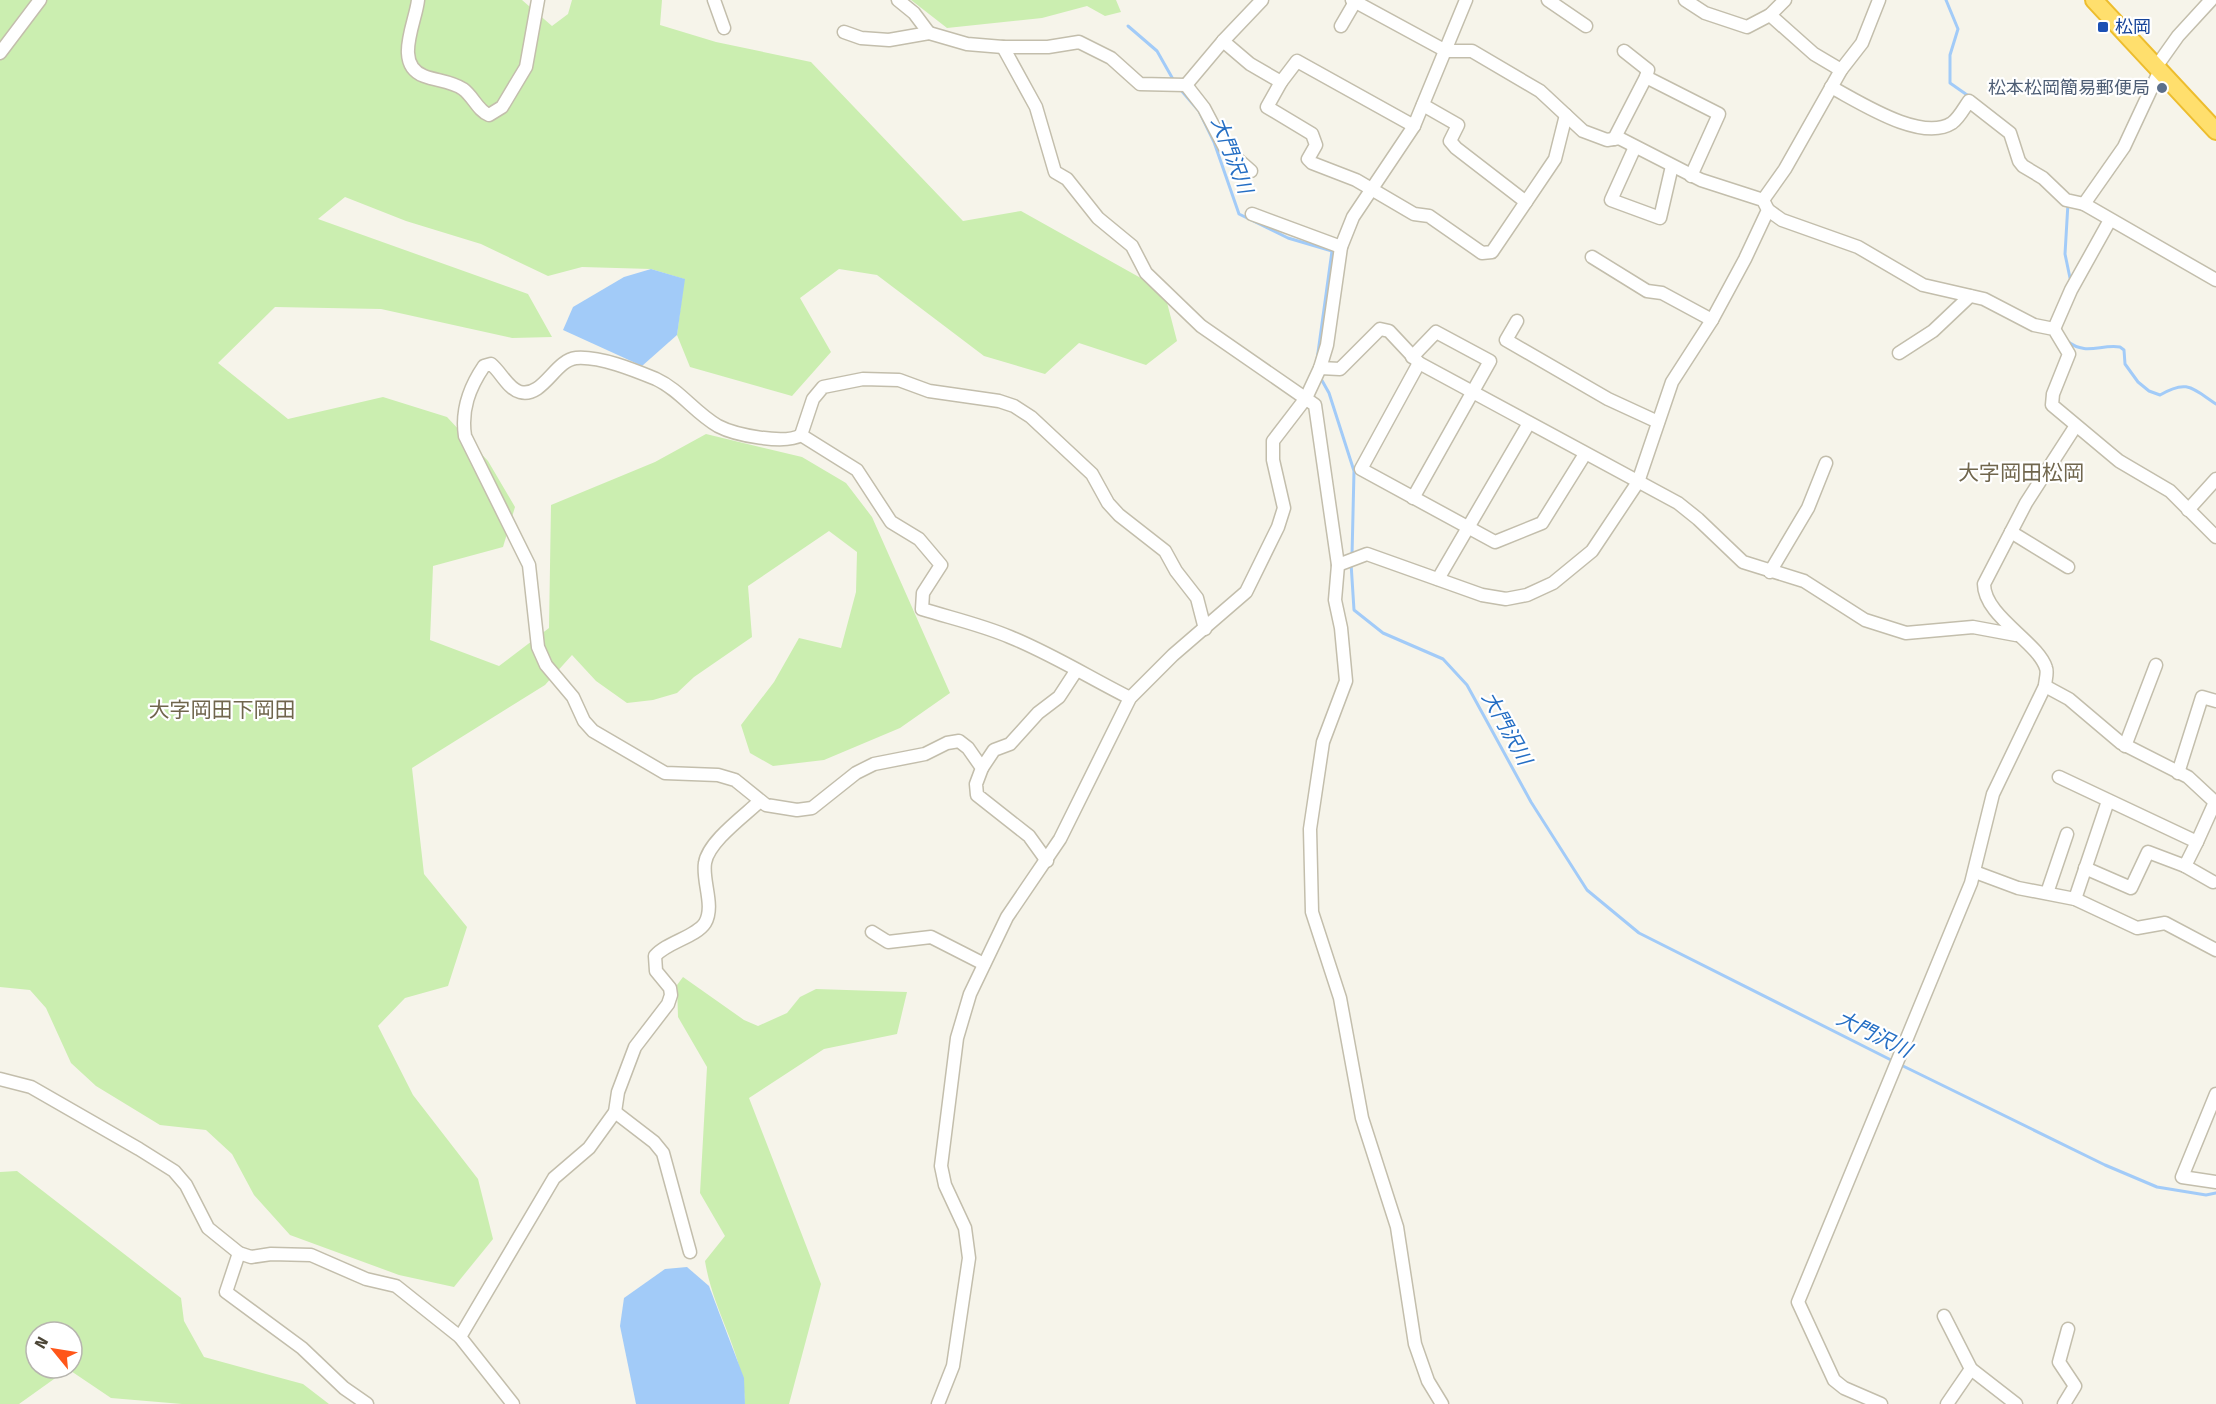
<svg xmlns="http://www.w3.org/2000/svg" width="2216" height="1404" viewBox="0 0 2216 1404" font-family="'Fira Sans','Noto Sans JP',sans-serif">
  <rect width="100%" height="100%" fill="#f6f4ea"/>
  <!-- green -->
  <g fill="#cbeeb0" fill-rule="evenodd">
    <path d="M0 0H522L552 26 568 14 572 0H662L660 25 716 42 811 62 963 221 1021 211 1164 291 1177 341 1146 365 1079 343 1045 374 984 356 877 275 839 269 800 298 831 352 792 396 690 367 677 335 684 279 651 269 582 267 548 276 481 244 406 221 345 197 318 219 528 294 552 337 512 338 381 309 275 307 218 363 288 419 383 397 447 417 488 461 515 507 503 547 433 566 430 640 499 666 549 628 551 505 655 462 706 434 802 457 846 483 872 517 950 693 900 728 824 760 773 766 750 753 741 725 774 682 799 638 841 648 856 592 857 552 829 531 748 586 752 637 694 677 677 693 653 700 627 703 596 681 572 655 545 685 412 768 424 874 467 927 448 986 405 998 378 1026 413 1095 478 1179 493 1239 454 1287 399 1275 290 1235 254 1195 232 1154 206 1130 160 1125 96 1086 71 1063 46 1008 30 990 0 987Z"/>
    <path d="M911 0H1116L1121 12 1105 16 1087 6 1042 18 947 28Z"/>
    <path d="M683 977 744 1020 758 1026 787 1013 800 997 816 989 907 992 897 1034 824 1049 749 1098 821 1284 789 1404H745C744 1353 713 1312 705 1261L725 1236 700 1193 707 1067 678 1017 677 985Z"/>
    <path d="M17 1171 181 1298 184 1321 204 1357 303 1384 329 1404H182L111 1398 68 1369 19 1404H0V1172ZM36 1332H72V1368H36Z"/>
  </g>
  <!-- water -->
  <g fill="#a2cbf8">
    <path d="M651 269 685 279 677 335 642 366 563 330 573 307 624 277Z"/>
    <path d="M687 1267 709 1286 744 1378 745 1404H636L620 1326 624 1298 665 1269Z"/>
  </g>
  <g fill="none" stroke-linecap="round" stroke-linejoin="round">
    <!-- stream -->
    <g stroke="#a2cbf8" stroke-width="3">
      <path d="M1946 0 1958 29 1950 55V83L1970 97"/>
      <path d="M1128 26 1157 51 1174 81"/>
      <path d="M1180 89 1199 111 1214 142 1239 214 1288 238 1332 251 1317 360"/>
      <path d="M1991 111 2011 127"/>
      <path d="M2068 203 2065 254 2070 278"/>
      <path d="M2067 341C2086 356 2100 344 2120 347L2124 350 2125 364 2138 382 2149 391 2160 395C2187 379 2192 388 2216 404"/>
      <path d="M1320 377 1329 393 1354 471 1352 556"/>
      <path d="M1351 563 1354 610 1383 633 1443 659 1467 685 1531 802 1587 890 1639 933 1895 1062"/>
      <path d="M1901 1065 2105 1165 2157 1187 2206 1195 2216 1193"/>
    </g>
    <!-- minor casing -->
    <g stroke="#c3beac" stroke-width="15">
      <g id="minor">
        <path d="M418 0C416 22 393 64 424 76 437 81 451 81 463 89 473 96 478 111 489 115L502 107 526 67 538 0"/>
        <path d="M714 0 724 28"/>
        <path d="M898 0 914 13 929 33"/>
        <path d="M1548 0 1586 26"/>
        <path d="M1685 0 1705 13 1747 27 1770 15 1814 54 1841 70"/>
        <path d="M1770 15 1785 0"/>
        <path d="M1341 26 1355 2"/>
        <path d="M844 32 861 38 889 40 929 33 967 44 1003 47H1048L1079 42 1111 58 1140 84 1186 85"/>
        <path d="M1223 41 1250 64 1281 82 1297 61 1414 126"/>
        <path d="M1003 47 1036 107 1055 172 1067 179 1098 218 1132 246 1146 273 1201 326 1315 405 1338 565 1335 600 1341 628 1346 681 1323 742 1310 829 1312 912 1340 998 1362 1118 1397 1227 1415 1344 1428 1381 1442 1404"/>
        <path d="M1624 51 1648 70 1646 77"/>
        <path d="M0 53 40 0"/>
        <path d="M2156 67 2178 36 2211 0"/>
        <path d="M1281 82 1267 107 1312 134 1316 145 1308 159 1312 163 1356 180 1414 214 1429 216 1482 253 1492 252 1555 159 1566 115"/>
        <path d="M1186 85 1223 41 1262 0"/>
        <path d="M1186 85 1204 108 1225 148 1251 171"/>
        <path d="M1831 87C1858 101 1921 143 1952 123 1959 118 1964 108 1969 101L2010 133 2019 161 2023 166 2043 178 2066 200 2084 204 2216 280"/>
        <path d="M1423 105 1458 125 1450 141 1456 148 1526 202"/>
        <path d="M1614 139 1646 77 1719 114 1691 176"/>
        <path d="M1635 147 1611 200 1660 218 1672 166"/>
        <path d="M1763 200 1785 169 1841 70 1862 43 1879 0"/>
        <path d="M2084 204 2124 147 2160 70"/>
        <path d="M1768 210 1782 220 1858 247 1923 285 1984 299 2034 325 2054 329 2069 354 2053 394 2052 405 2119 461 2170 491 2216 537"/>
        <path d="M1252 214 1341 247"/>
        <path d="M1592 257 1647 291 1662 293 1712 320"/>
        <path d="M1517 321 1506 340 1608 399 1658 422"/>
        <path d="M2054 329 2071 290 2110 220"/>
        <path d="M1899 353 1933 331 1970 296"/>
        <path d="M1412 357 1436 332 1490 361 1413 498"/>
        <path d="M1419 363 1361 469 1495 542 1542 523 1585 454"/>
        <path d="M1320 368 1340 369 1380 329 1389 331 1419 363 1678 503 1698 519 1743 562 1804 581 1865 620 1906 633 1973 627 2016 635"/>
        <path d="M801 435 857 470 891 522 919 539 941 565 923 593 922 609C951 618 982 625 1010 637 1052 654 1090 678 1130 698"/>
        <path d="M2188 510 2216 479"/>
        <path d="M2011 532 2068 567"/>
        <path d="M1338 565 1367 554 1482 595 1506 599 1527 595 1553 583 1592 551 1638 482 1672 382 1712 320 1745 259 1768 210 1763 200 1701 180 1619 138 1607 140 1583 131 1540 91 1472 51H1446L1352 0"/>
        <path d="M1770 572 1808 508 1826 463"/>
        <path d="M1438 579 1529 423"/>
        <path d="M2045 686 2069 699 2121 743 2188 777 2216 803"/>
        <path d="M2125 746 2156 665"/>
        <path d="M982 768 994 750 1010 744 1038 713 1059 697 1076 671"/>
        <path d="M2178 773 2202 697 2216 701"/>
        <path d="M2059 777 2197 842 2215 802"/>
        <path d="M1047 861 1029 836 977 795 976 784 982 768 968 748 959 741 947 743 925 754 874 764 856 773 812 808 797 810 766 805 735 780 718 775 665 773 593 731 584 721 573 697 546 665 538 647 529 565 465 436C461 410 469 388 484 366L491 364C501 372 508 389 520 392 543 398 555 360 576 358 600 356 634 370 656 379 680 390 695 413 718 426 735 435 785 445 801 435L813 399 823 387 863 379 899 380 929 391 999 401 1014 406 1031 417 1092 474 1108 503 1119 515 1165 551 1176 571 1197 598 1205 629"/>
        <path d="M2185 866 2213 882"/>
        <path d="M2085 868 2131 888 2148 852 2185 866 2197 842"/>
        <path d="M1975 872 2018 888 2075 899 2137 928 2165 923 2216 950"/>
        <path d="M2047 893 2067 834"/>
        <path d="M2075 899 2108 801"/>
        <path d="M872 932 888 942 931 937 984 964"/>
        <path d="M0 1079 31 1087 139 1149 174 1171 186 1185 208 1228 239 1253 251 1257 271 1254 311 1255 366 1279 396 1286 460 1337 513 1404"/>
        <path d="M2216 1094 2182 1177 2216 1182"/>
        <path d="M615 1112 654 1142 663 1153 690 1252"/>
        <path d="M239 1253 226 1292 302 1348 344 1388 367 1404"/>
        <path d="M1944 1316 1971 1369 2016 1404"/>
        <path d="M460 1337 554 1178 589 1148 615 1112 618 1092 635 1047 668 1004 671 995 670 988 656 971 655 956C667 942 696 937 705 923 715 906 702 881 705 863 708 842 744 816 760 801"/>
        <path d="M938 1404 953 1366 969 1258 965 1228 945 1185 941 1166 957 1038 970 994 1007 917 1060 839 1130 698 1173 655 1246 592 1278 527 1284 508 1273 460V441L1306 398 1320 368 1327 345 1341 247 1353 217 1414 126 1466 0"/>
        <path d="M1881 1404 1844 1388 1834 1380 1798 1302 1971 883 1993 794 2045 686C2045 681 2048 673 2046 668 2038 642 1984 616 1984 584L2026 503 2075 427"/>
        <path d="M1947 1404 1971 1369"/>
        <path d="M2064 1404 2075 1386 2059 1362 2068 1329"/>
      </g>
    </g>
    <!-- highway casing -->
    <g stroke="#edbd2e" stroke-width="20">
      <path id="highway" d="M2094 0 2216 131"/>
    </g>
    <!-- minor -->
    <use href="#minor" stroke="#fff" stroke-width="12"/>
    <!-- highway -->
    <use href="#highway" stroke="#ffdf6d" stroke-width="16"/>
  </g>
  <!-- markers -->
  <rect fill="#1a4fb4" stroke="#fff" stroke-width="2" x="2097" y="21" width="12" height="12" rx="3"/>
  <circle fill="#5c6f8a" stroke="#fff" stroke-width="2" cx="2162" cy="88" r="6"/>
  <g text-anchor="middle" dominant-baseline="central" stroke-width="4.5" stroke-linejoin="round" paint-order="stroke">
    <!-- transit labels -->
    <g font-size="18" fill="#164399" stroke="#fff" text-anchor="start">
      <text x="2115" y="27">松岡</text>
    </g>
    <!-- service labels -->
    <g font-size="18" fill="#4e5e75" stroke="#fff" text-anchor="end">
      <text x="2150" y="88">松本松岡簡易郵便局</text>
    </g>
    <!-- water labels -->
    <g font-size="20" font-style="italic" fill="#246ec4" stroke="#fff">
      <text transform="translate(1232 155) rotate(69)">大門沢川</text>
      <text transform="translate(1507 728) rotate(61)">大門沢川</text>
      <text transform="translate(1874 1034) rotate(26)">大門沢川</text>
    </g>
    <!-- quarter labels -->
    <g font-size="21" fill="#70664d" stroke="#fff">
      <text x="2021" y="473">大字岡田松岡</text>
      <text x="222" y="710">大字岡田下岡田</text>
    </g>
  </g>
  <!-- north arrow -->
  <g transform="translate(54 1350) rotate(300)"><circle r="28" fill="#ffffff" stroke="#b7b5af" stroke-width="1.5"/>
  <path d="M0-4.5L10 22L0 15L-10 22Z" fill="#ff5619"/>
  <text y="-9" font-size="16" font-weight="bold" text-anchor="middle" fill="#4c4637">N</text>
  </g>
</svg>
